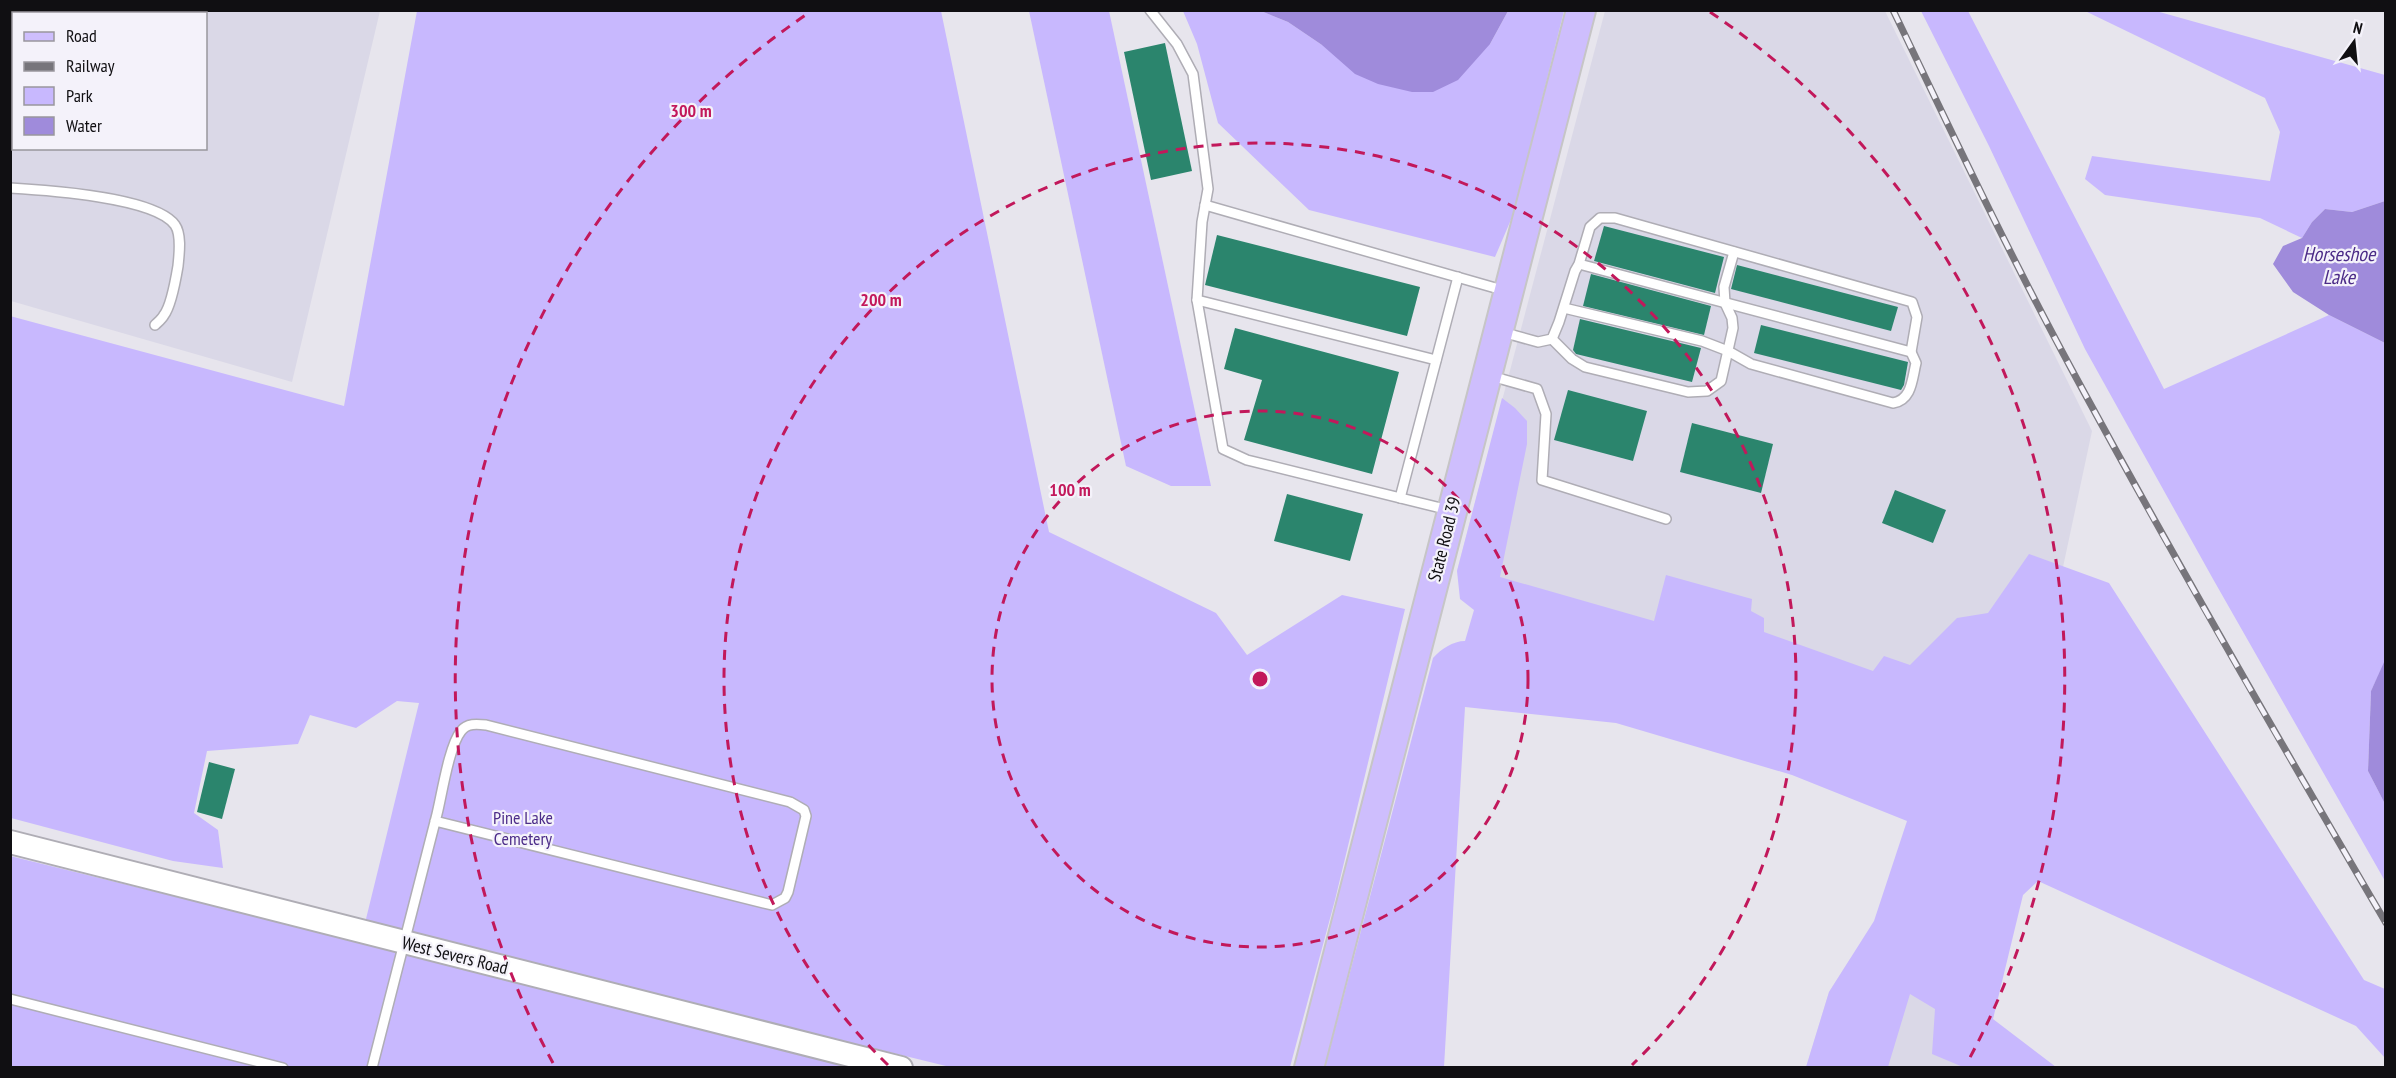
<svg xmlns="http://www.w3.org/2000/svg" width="2396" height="1078" viewBox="0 0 2396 1078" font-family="'PT Sans Narrow',sans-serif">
  <rect width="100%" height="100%" fill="#e7e5ed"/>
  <!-- built -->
  <g fill="#dad8e7" fill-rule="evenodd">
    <path d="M10 11H380L292 382 11 301ZM14 14H206V148H14Z"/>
    <path d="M1605 11H1885L2092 431 2027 736 1457 571Z"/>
    <path d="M1850 959 2056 1067 1806 1068 1829 992Z"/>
  </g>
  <!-- green -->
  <g fill="#c8b8fe">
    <path d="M2083 10 2156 11 2385 75V201L2352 212 2325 209 2312 222 2302 238 2260 218 2105 195 2085 179 2092 156 2270 181 2280 132 2265 98Z"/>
    <path d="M417 11H941L1049 532 1216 613 1247 655 1342 595 1405 609 1335 900 1290 1067H950L365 923 419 703 397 701 356 728 310 715 298 744 207 751 194 813 218 830 223 868 173 861 11 818 10 316 344 406Z"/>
    <path d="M1029 11H1109L1211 486H1171L1126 466Z"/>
    <path d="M1183 11H1261L1288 22 1322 45 1490 44 1508 11H1564L1513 215 1495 257 1309 210 1218 123 1197 44Z"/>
    <path d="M1921 11H1968L2164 389 2329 315 2385 343 2386 660 2371 691 2368 771 2385 804V881L2213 579 2085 349 1989 146Z"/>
    <path d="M1502 398 1515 408 1527 421V444L1500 577 1654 621 1666 575 1752 599 1751 611 1764 618V632L1873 671 1884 656 1910 665 1957 618 1988 613 2029 554 2109 583 2364 980 2385 989V1058L2356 1026 2038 881 2023 895 1993 1019 2056 1067H1963L1932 1054 1935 1009 1910 994 1888 1067H1806L1829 992 1874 921 1907 821 1792 775 1616 723 1465 707 1444 1067H1325L1433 658C1441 649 1453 641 1465 641L1474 610 1460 599 1457 571Z"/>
    <path d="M10 856 359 942 848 1067H11Z"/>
  </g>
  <!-- water -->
  <g fill="#9f8bdb">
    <path d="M1261 11 1508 10V11L1490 44 1458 80 1433 92H1412L1378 84 1355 74 1322 45 1288 22Z"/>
    <path d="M2385 201H2386L2385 343 2329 315 2293 292 2273 264 2283 246 2302 238 2312 222 2325 209 2352 212Z"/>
    <path d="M2385 660V804L2368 771 2371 691Z"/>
  </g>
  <!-- building -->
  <g fill="#2b856d">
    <path d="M1165 43 1192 171 1151 180 1124 52Z"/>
    <path d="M1604 226 1724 257 1715 293 1594 261Z"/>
    <path d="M1217 235 1420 287 1407 336 1205 285Z"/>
    <path d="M1737 265 1898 307 1891 331 1731 289Z"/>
    <path d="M1591 274 1711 306 1704 335 1583 306Z"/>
    <path d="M1580 319 1701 348 1692 382 1576 354 1573 350Z"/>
    <path d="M1761 325 1908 362 1904 385 1901 390 1754 353Z"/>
    <path d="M1235 328 1399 372 1372 474 1244 440 1262 380 1224 369Z"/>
    <path d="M1568 390 1647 411 1633 461 1554 440Z"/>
    <path d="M1692 423 1773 444 1761 493 1680 472Z"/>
    <path d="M1895 490 1946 510 1933 543 1882 523Z"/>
    <path d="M1287 494 1363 514 1350 561 1274 541Z"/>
    <path d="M209 762 235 769 222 819 197 812Z"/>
  </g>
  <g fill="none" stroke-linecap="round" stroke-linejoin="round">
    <!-- service casing -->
    <g stroke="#afadb5" stroke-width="12">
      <g id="service">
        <path d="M1150 10 1177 44 1193 74 1208 189 1202 222 1197 300 1223 449 1247 460 1449 510"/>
        <path d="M10 188C45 190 155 197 175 225 182 235 179 255 178 266 176 278 171 306 164 315 162 319 158 322 155 325"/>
        <path d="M1205 205 1506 291"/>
        <path d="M1197 300 1436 360"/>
        <path d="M1564 308 1702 341 1728 351 1751 364 1893 403C1912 400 1912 379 1916 363L1911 352"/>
        <path d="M1502 332 1538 342 1552 339 1559 322 1575 271 1579 264 1911 352 1917 317 1912 302 1615 218H1600L1590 227 1579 264"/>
        <path d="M1552 339 1572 359 1585 367 1688 392 1707 391 1721 381 1733 328 1732 318 1725 303 1724 287 1734 252"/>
        <path d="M1491 376 1537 389 1546 414 1542 480 1666 519"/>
        <path d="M1400 498 1458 277"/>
        <path d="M10 999 283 1068"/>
        <path d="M372 1068C394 983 415 899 437 814 442 794 449 746 461 731 467 723 477 724 486 725L790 802 804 810 806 816 788 892 785 898 772 905 435 821"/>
      </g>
    </g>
    <!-- tertiary casing -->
    <g stroke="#afadb5" stroke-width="26">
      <path id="tertiary" d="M10 842 901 1068"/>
    </g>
    <!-- primary casing -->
    <g stroke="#c6c5c6" stroke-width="32">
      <path id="primary" d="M1309 1068 1581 10"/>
    </g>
    <!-- service -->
    <use href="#service" stroke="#fff" stroke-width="9"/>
    <!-- tertiary -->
    <use href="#tertiary" stroke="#fff" stroke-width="22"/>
    <!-- primary -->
    <use href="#primary" stroke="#cebefd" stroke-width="28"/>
    <!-- rail casing -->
    <g stroke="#77757b" stroke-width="7">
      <path id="rail" d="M1893 10C1951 131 2008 252 2072 370 2173 557 2279 740 2386 923"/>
    </g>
    <!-- rail -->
    <use href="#rail" stroke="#f4f2fa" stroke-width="4.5" stroke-dasharray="14" stroke-linecap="butt"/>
  </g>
  <!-- distance rings -->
  <g fill="none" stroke="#c2185b" stroke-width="3" stroke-dasharray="10 8">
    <circle cx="1260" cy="679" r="268"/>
    <path d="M888 1065A536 536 0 1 1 1632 1065"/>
    <path d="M553 1063A804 804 0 0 1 810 12M1710 12A804 804 0 0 1 1967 1063"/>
  </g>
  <g text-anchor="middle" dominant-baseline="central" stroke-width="4.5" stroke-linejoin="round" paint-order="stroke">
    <!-- street labels -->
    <g font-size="18" fill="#100f12" stroke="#f4f2fa">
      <text transform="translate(1444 539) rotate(-76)">State Road 39</text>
      <text transform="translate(455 955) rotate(14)">West Severs Road</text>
    </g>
    <!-- park labels -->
    <g font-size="18" fill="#4c2c89" stroke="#f4f2fa">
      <text x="523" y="817">Pine Lake<tspan x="523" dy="21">Cemetery</tspan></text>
    </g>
    <!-- water labels -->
    <g font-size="20" font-style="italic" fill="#4b2b87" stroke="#f4f2fa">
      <text x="2339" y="254">Horseshoe<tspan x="2339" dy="23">Lake</tspan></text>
    </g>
  </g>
  <circle cx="1260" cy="679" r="9" fill="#c2185b" stroke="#f4f2fa" stroke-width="3"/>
  <g font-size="18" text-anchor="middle" font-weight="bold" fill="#c2185b" stroke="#f4f2fa" stroke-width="4.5" stroke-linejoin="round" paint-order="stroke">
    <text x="691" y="117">300 m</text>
    <text x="881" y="306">200 m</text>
    <text x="1070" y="496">100 m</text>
  </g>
  <!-- border -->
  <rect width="2396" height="1078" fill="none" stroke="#100f12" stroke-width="24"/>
  <!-- legend -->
  <rect x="12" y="12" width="195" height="138" fill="#f4f2fa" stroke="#99979d" stroke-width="1.5"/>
  <rect x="24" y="32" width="30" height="9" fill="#cebefd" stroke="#99979d" stroke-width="1.5"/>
  <text x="66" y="42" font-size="18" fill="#100f12">Road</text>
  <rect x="24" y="62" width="30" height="9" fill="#77757b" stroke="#99979d" stroke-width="1.5"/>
  <text x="66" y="72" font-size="18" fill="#100f12">Railway</text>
  <rect x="24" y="87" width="30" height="18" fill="#c8b8fe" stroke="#99979d" stroke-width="1.5"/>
  <text x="66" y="102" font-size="18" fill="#100f12">Park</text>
  <rect x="24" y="117" width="30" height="18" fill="#9f8bdb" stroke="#99979d" stroke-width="1.5"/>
  <text x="66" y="132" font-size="18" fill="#100f12">Water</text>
  <!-- north arrow -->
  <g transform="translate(2354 42) rotate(15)" stroke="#f4f2fa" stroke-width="4.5" paint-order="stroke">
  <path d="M0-4.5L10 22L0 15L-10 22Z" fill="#100f12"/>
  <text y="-9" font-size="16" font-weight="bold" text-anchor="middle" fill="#100f12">N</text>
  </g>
</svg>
